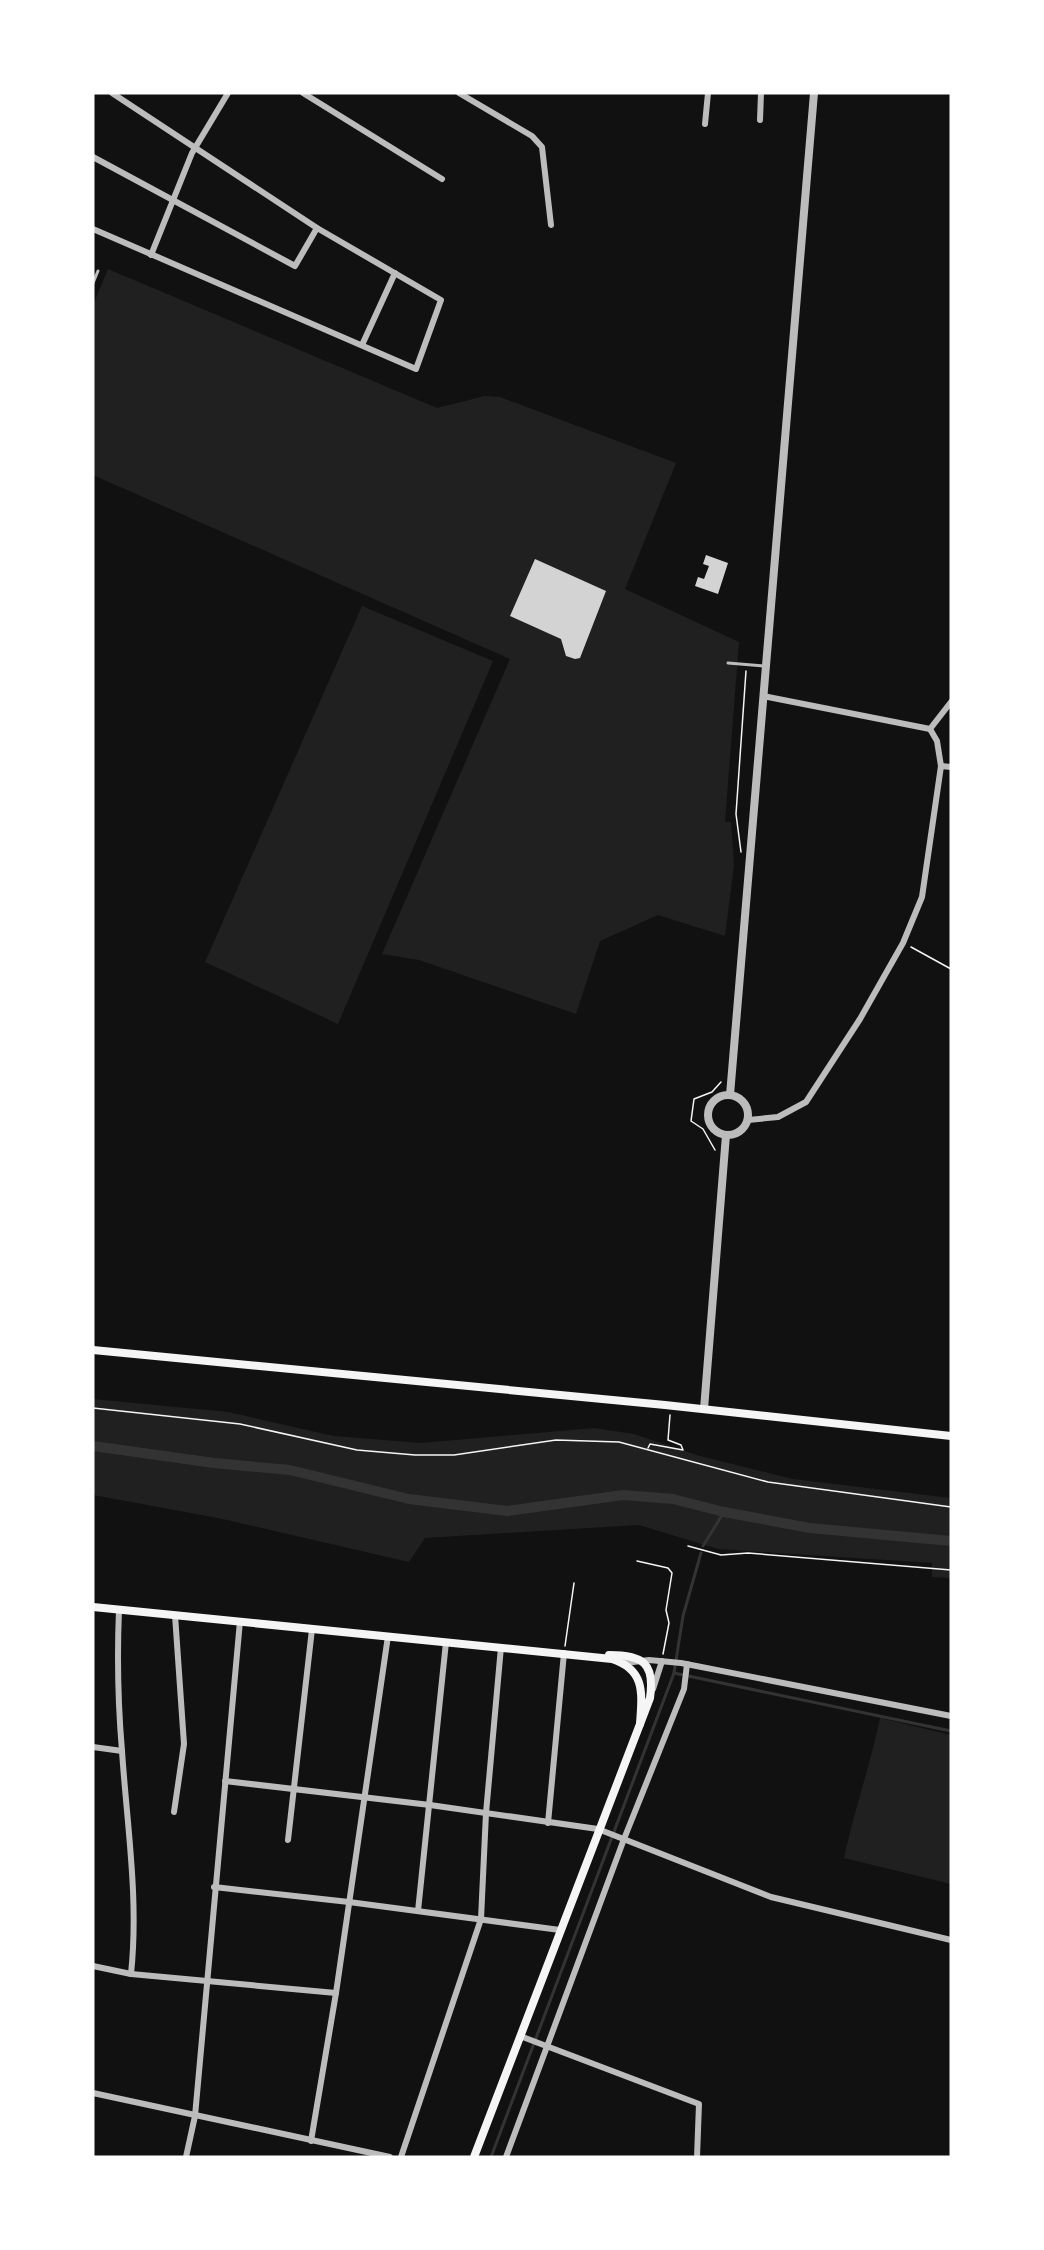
<svg xmlns="http://www.w3.org/2000/svg" width="1044" height="2250" viewBox="0 0 1044 2250" font-family="'Crimson Pro',serif">
  <rect width="100%" height="100%" fill="#111"/>
  <!-- green -->
  <g fill="#202020">
    <path d="M108 269 437 408 485 396 500 397 676 463 625 589 739 642 725 822H731L734 865 725 936 658 915 600 941 576 1014 419 960 382 954 510 659 93 475V305Z"/>
    <path d="M362 606 493 661 338 1024 205 962Z"/>
    <path d="M93 1399 228 1412 334 1436 421 1443 594 1428 634 1434 700 1456 793 1479 951 1498V1578L932 1577V1563L718 1549 639 1525 425 1538 409 1562 218 1518 93 1495Z"/>
    <path d="M880 1718 951 1735V1884L844 1858C854 1811 870 1766 880 1718Z"/>
  </g>
  <g fill="none" stroke-linecap="round" stroke-linejoin="round">
    <!-- stream -->
    <g stroke="#333" stroke-width="3">
      <path d="M703 1546 724 1512"/>
      <path d="M674 1673 951 1731"/>
      <path d="M491 2157 674 1673 683 1616 701 1553"/>
    </g>
    <!-- canal -->
    <path stroke="#333" stroke-width="10" d="M93 1446 214 1463 290 1470 409 1499 507 1511 623 1495 673 1499 724 1512 810 1528 951 1541"/>
  </g>
  <!-- building -->
  <g fill="#d3d3d3">
    <path d="M706 555 728 563 718 594 695 586 698 577 704 579 709 566 703 564Z"/>
    <path d="M535 559 606 591 580 658 575 659 566 656 561 639 510 616Z"/>
  </g>
  <g fill="none" stroke-linecap="round" stroke-linejoin="round">
    <!-- path -->
    <g stroke="#f5f5f5" stroke-width="1.5">
      <path d="M741 852 736 814 746 671"/>
      <path d="M911 947 951 969"/>
      <path d="M715 1150 703 1129 691 1121 694 1099 712 1092 721 1082"/>
      <path d="M93 1408 240 1424 357 1450 415 1455H454L556 1440 619 1442 768 1482 951 1507"/>
      <path d="M648 1448 650 1444 683 1450 681 1445 668 1440 670 1415"/>
      <path d="M688 1546 721 1555 748 1553 951 1570"/>
      <path d="M637 1561 668 1568 672 1573 666 1610 669 1623 663 1654"/>
      <path d="M565 1646 574 1583"/>
    </g>
    <!-- service -->
    <g stroke="#bcbcbc" stroke-width="3">
      <path d="M93 283 98 271"/>
      <path d="M728 663 764 666"/>
    </g>
    <!-- minor -->
    <g stroke="#bcbcbc" stroke-width="6">
      <path d="M303 93 442 179"/>
      <path d="M459 93 532 136 542 147 551 225"/>
      <path d="M760 120 761 93"/>
      <path d="M705 124 708 93"/>
      <path d="M93 157 295 266 317 228"/>
      <path d="M93 229 416 369 441 300 317 228 112 93"/>
      <path d="M151 255 192 153 228 93"/>
      <path d="M362 345 395 273"/>
      <path d="M930 729 951 702"/>
      <path d="M941 766 951 767"/>
      <path d="M748 1120 778 1117 806 1102 860 1019 903 943 922 897 941 766 937 741 930 729 763 696"/>
      <path d="M119 1610C117 1657 118 1704 122 1751 127 1826 139 1899 131 1974"/>
      <path d="M625 1663 649 1660 681 1663 951 1716"/>
      <path d="M653 1689 662 1661"/>
      <path d="M93 1747 122 1751"/>
      <path d="M225 1781 430 1805 598 1829 771 1897 951 1940"/>
      <path d="M174 1812 184 1744 175 1615"/>
      <path d="M548 1823 564 1653"/>
      <path d="M288 1840 312 1629"/>
      <path d="M214 1887 349 1902 560 1930"/>
      <path d="M418 1911 446 1642"/>
      <path d="M93 1966 131 1974 336 1993"/>
      <path d="M520 2036 699 2104 697 2157"/>
      <path d="M93 2093 390 2157"/>
      <path d="M311 2141 336 1993 388 1636"/>
      <path d="M186 2157 195 2116 240 1621"/>
      <path d="M401 2157 481 1919 486 1813 501 1647"/>
      <path d="M506 2157 624 1839 684 1689 687 1664"/>
    </g>
    <!-- tertiary -->
    <g stroke="#bcbcbc" stroke-width="8">
      <path d="M730 1095 814 93"/>
      <circle cx="728" cy="1115" r="20"/>
      <path d="M704 1409 726 1135"/>
    </g>
    <!-- secondary -->
    <g stroke="#f5f5f5" stroke-width="8">
      <path d="M93 1350 665 1405 951 1436"/>
      <path d="M93 1607 612 1659C646 1670 642 1694 640 1724"/>
      <path d="M474 2157 650 1698C655 1663 643 1655 609 1655"/>
    </g>
  </g>
  <!-- border -->
  <rect width="1044" height="2250" fill="none" stroke="#ffffff" stroke-width="189"/>
</svg>
